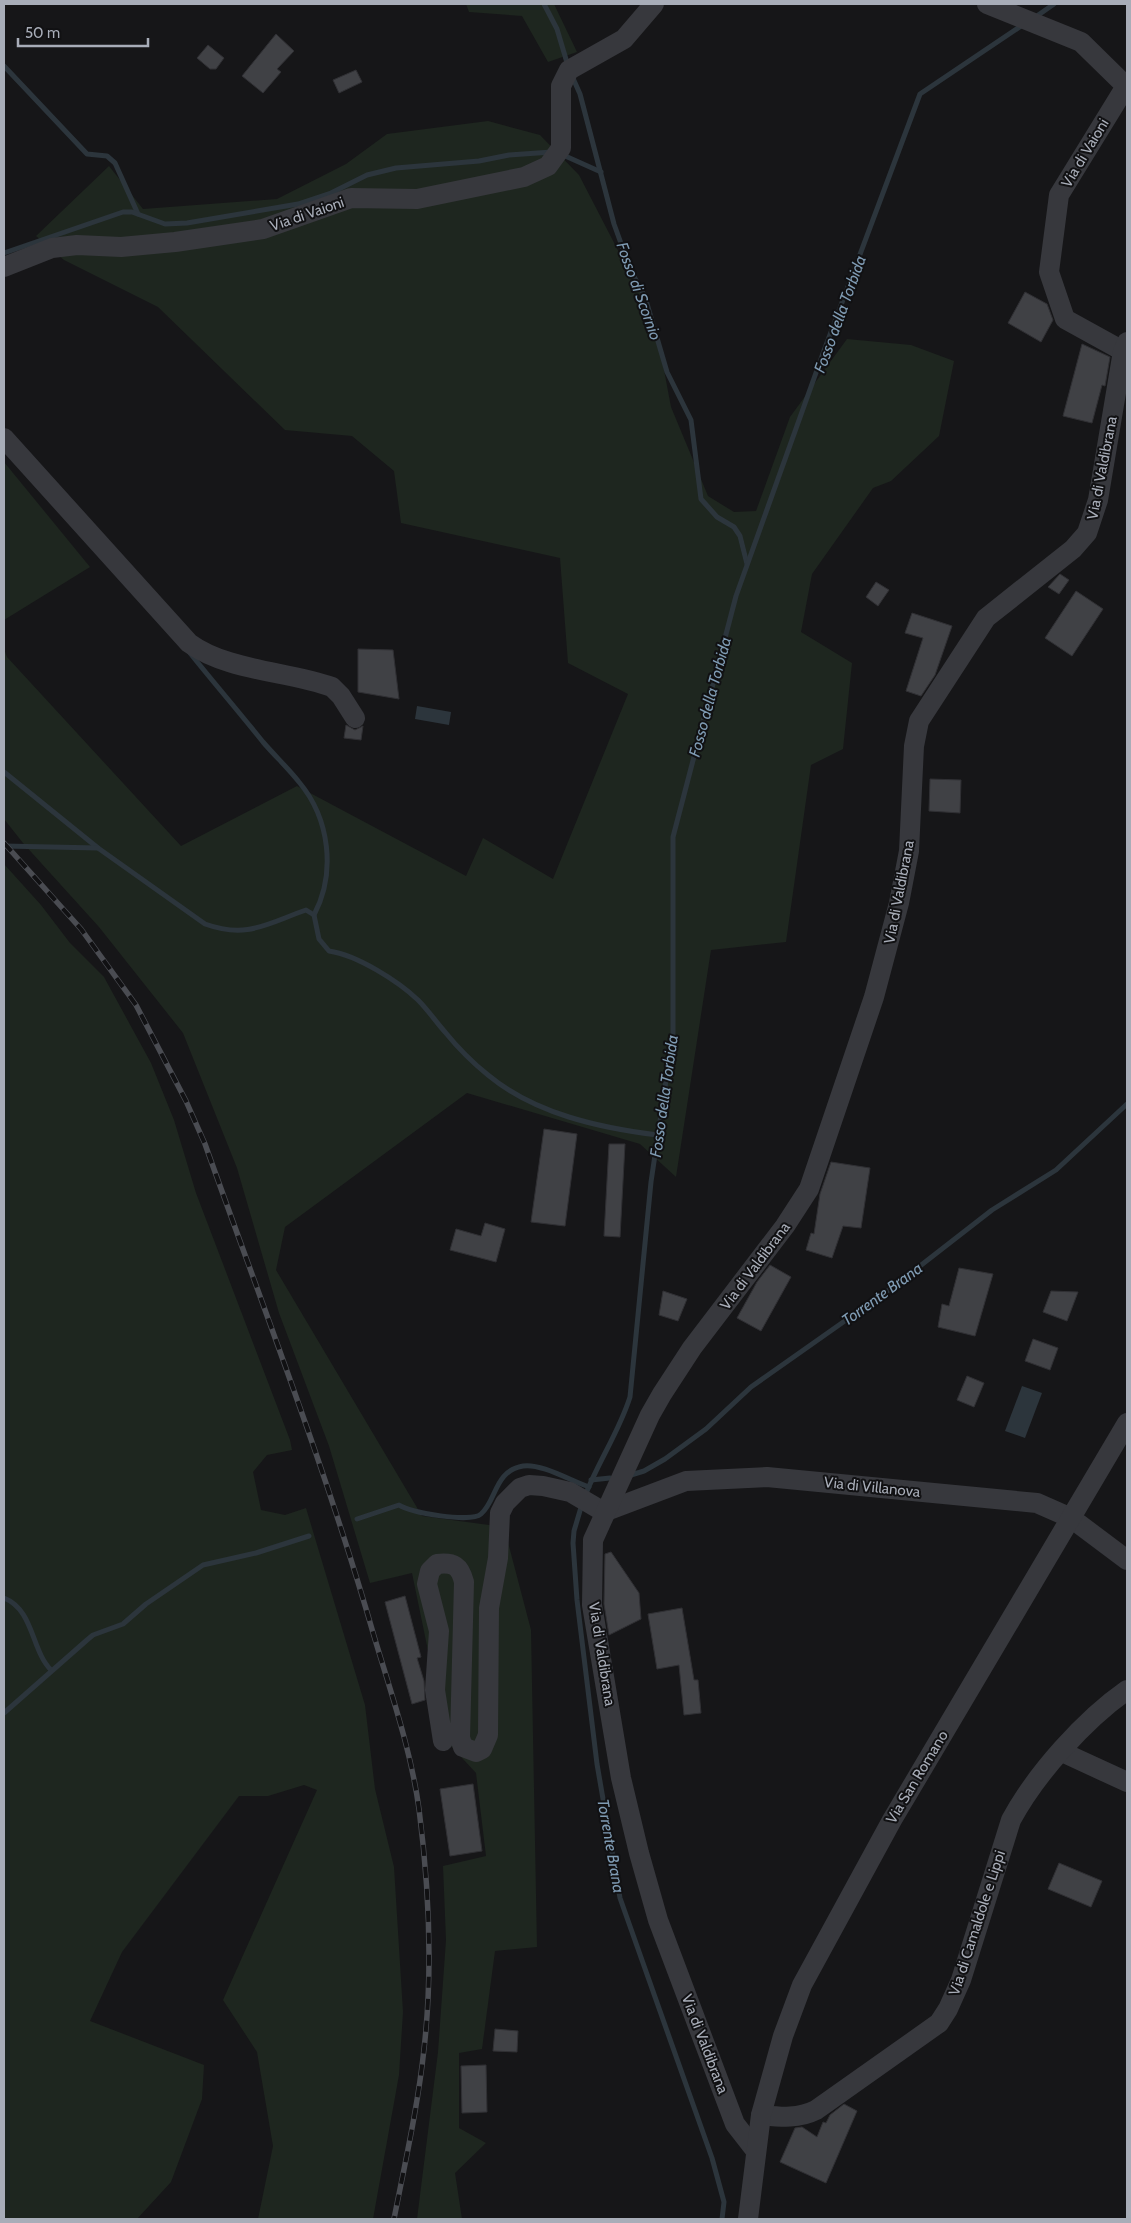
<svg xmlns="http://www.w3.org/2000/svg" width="1131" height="2223" viewBox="0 0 1131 2223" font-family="Cabin,sans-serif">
  <rect width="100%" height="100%" fill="#161618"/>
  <!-- green -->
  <g fill="#1e261f">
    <path d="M466 4H554L577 52 548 62 522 16 469 12Z"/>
    <path d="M488 121 540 135 579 175 655 322 671 407 708 496 734 512 756 511 790 417 847 339 911 345 954 361 939 436 891 481 873 488 812 574 801 632 852 663 843 749 811 765 786 942 711 950 676 1177 640 1144 467 1093 285 1227 276 1270 422 1516 504 1527 531 1630 537 1947 495 1951 482 2049 459 2053V2128L486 2143 455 2173 462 2219H417L438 2052 446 1940 443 1866 486 1856 476 1773 451 1746 433 1675 412 1573 370 1583 329 1446 279 1313 237 1168 183 1033 99 927 23 843 4 819V649L7 657 181 846 297 786 466 876 483 838 553 879 628 694 568 663 560 558 401 523 394 471 352 436 285 430 158 307 64 260 36 236 109 166 143 209 277 199 346 164 387 134Z"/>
    <path d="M4 462 90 567 4 620Z"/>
    <path d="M4 864 41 905 70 943 104 977 151 1063 174 1120 196 1193 290 1440 292 1450 267 1455 253 1472 261 1510 285 1515 306 1508 365 1705 375 1789 394 1867 403 2012 399 2075 373 2219H258L273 2146 257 2052 223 2000 317 1790 304 1785 268 1796H239L122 1952 90 2021 204 2065 202 2099 171 2182 137 2219H4Z"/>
  </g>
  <!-- water -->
  <g fill="#2c353c">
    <path d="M417 706 451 712 449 725 415 719Z"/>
    <path d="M1022 1386 1042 1393 1025 1438 1005 1431Z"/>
  </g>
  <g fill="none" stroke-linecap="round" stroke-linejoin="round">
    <!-- stream -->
    <g stroke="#2c353c" stroke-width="5">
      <path d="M544 4 557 29 568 66"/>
      <path d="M1034 18 1054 4"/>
      <path d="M4 66 87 154 107 156 115 163 138 214"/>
      <path d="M572 76 580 94 614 224 631 271 645 297 667 372 691 420 701 499 717 517 734 527 740 536 747 564"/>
      <path d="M563 155 601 172"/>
      <path d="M4 253 123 212H132L165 224 187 223 298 204 331 193 367 175 396 168 479 161 509 155 552 152"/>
      <path d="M190 653C214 683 239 712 263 742 275 756 288 768 299 782 330 819 336 873 314 915"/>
      <path d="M4 772 98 848 205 924C247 939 266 924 306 910L314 915 319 939 329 951C357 955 398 981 418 1000 428 1010 436 1022 445 1032 458 1048 473 1063 488 1075 535 1114 600 1128 658 1135"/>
      <path d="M4 846 98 848"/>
      <path d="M631 1475 644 1471 665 1459 706 1429 751 1387 893 1287 992 1210 1056 1170 1127 1104"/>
      <path d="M591 1480 610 1478"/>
      <path d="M585 1496C598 1462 619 1432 630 1397L651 1182 673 1033V837L736 596 822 356 920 94 1024 24"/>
      <path d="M582 1504 574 1531 573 1543 577 1600 597 1764 620 1898 712 2158 724 2202 722 2219"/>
      <path d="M357 1519 399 1505C411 1513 471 1523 481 1514 497 1500 494 1471 523 1466 541 1463 571 1481 589 1487"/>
      <path d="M4 1598C34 1610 31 1650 51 1670"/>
      <path d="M4 1713 87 1640 93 1635 123 1624 146 1604 203 1565 256 1553 309 1536"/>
    </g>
  </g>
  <!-- building -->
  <g fill="#404145" stroke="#303034">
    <path d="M276 34 294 51 277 69 281 72 263 93 242 76Z"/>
    <path d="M208 45 224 58 216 69H210L197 58Z"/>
    <path d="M356 70 362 82 339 93 333 80Z"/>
    <path d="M1025 292 1047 304 1053 320 1041 342 1008 323Z"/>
    <path d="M1082 344 1110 357 1105 386 1102 385 1092 423 1063 416Z"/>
    <path d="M1060 574 1069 580 1059 594 1048 587Z"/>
    <path d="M876 582 889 590 878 606 866 597Z"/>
    <path d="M1076 591 1103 609 1072 656 1045 638Z"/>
    <path d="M912 613 952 626 935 675 921 696 906 691 923 638 905 633Z"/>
    <path d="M358 649 393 650 399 699 358 692Z"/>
    <path d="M346 725 355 730 363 726 361 740 344 738Z"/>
    <path d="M930 779 961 780 960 813 929 811Z"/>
    <path d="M544 1129 577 1134 565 1226 531 1222Z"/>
    <path d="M609 1144H625L620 1237 604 1236Z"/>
    <path d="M831 1162 870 1168 861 1228 843 1226 832 1258 806 1250 811 1233 814 1234 820 1194Z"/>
    <path d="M485 1223 505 1229 496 1262 450 1250 456 1229 481 1236Z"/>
    <path d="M770 1265 791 1277 761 1331 737 1318 757 1282Z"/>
    <path d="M959 1268 993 1274 975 1336 938 1327 942 1304 949 1306Z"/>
    <path d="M663 1291 687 1299 678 1321 659 1315Z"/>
    <path d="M1051 1291 1078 1292 1067 1321 1043 1312Z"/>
    <path d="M1033 1339 1058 1348 1050 1370 1025 1361Z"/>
    <path d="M967 1376 984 1383 974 1407 957 1400Z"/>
    <path d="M611 1552 639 1593 641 1619 609 1635 604 1604 605 1554Z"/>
    <path d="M405 1596 421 1657 417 1658 424 1681 425 1700 412 1704 385 1602Z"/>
    <path d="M682 1608 694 1680H698L701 1713 684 1715 679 1665 657 1669 648 1614Z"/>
    <path d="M473 1784 482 1851 450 1856 440 1789Z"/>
    <path d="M1059 1863 1102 1881 1091 1907 1048 1889Z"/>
    <path d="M495 2029 518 2031 517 2052 493 2051Z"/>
    <path d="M486 2065 487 2112 462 2113 461 2066Z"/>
    <path d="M844 2104 857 2111 826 2183 780 2162 795 2128 802 2127 817 2137 823 2122 826 2123 830 2115Z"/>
  </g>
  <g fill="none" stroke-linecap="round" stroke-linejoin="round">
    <!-- minor -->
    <g stroke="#37383d" stroke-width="20">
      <path d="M987 4 1081 42 1126 86 1059 195 1049 272 1065 319 1123 351"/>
      <path d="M4 267 52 248 77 245 121 247 175 242 263 229 351 198 417 199 524 177 548 166 561 148V86L569 70 624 39 654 4"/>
      <path d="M4 438 189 643C227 671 288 671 332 687L341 696 355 718"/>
      <path d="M604 1512 686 1481 767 1477 1037 1503 1071 1518 1127 1560"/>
      <path d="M443 1741 435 1690 439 1631 427 1584 430 1571 437 1564C454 1562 460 1566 464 1582L460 1738 463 1747 476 1752 482 1749 488 1735 489 1608 498 1558 500 1513 505 1503 520 1488 529 1485 543 1486 570 1492 604 1512"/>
      <path d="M1062 1752 1127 1782"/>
      <path d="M761 2115C781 2117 798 2119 816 2110L939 2023 948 2009 961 1980 1011 1820C1036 1774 1084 1720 1127 1690"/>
      <path d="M756 2151 735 2124 658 1920 639 1853 621 1778 592 1605 593 1540 650 1415 662 1394 692 1348 785 1226 809 1189 874 997 899 903 909 851 914 746 919 721 986 618 1073 549 1087 533 1098 500 1123 351 1127 342"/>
      <path d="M748 2219 761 2115 783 2036 802 1985 892 1820 1127 1423"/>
    </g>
    <!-- rail casing -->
    <g stroke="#4a4c52" stroke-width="5.5">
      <path id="rail" d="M4 843 81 929 136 1005 186 1101 205 1144C263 1307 326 1469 374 1636 391 1693 411 1750 419 1809 429 1887 433 1970 424 2049 418 2106 405 2163 394 2219"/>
    </g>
    <!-- rail -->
    <use href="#rail" stroke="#111113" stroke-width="4" stroke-dasharray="11" stroke-linecap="butt"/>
  </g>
  <g text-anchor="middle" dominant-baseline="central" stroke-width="4" stroke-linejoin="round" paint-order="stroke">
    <!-- street labels -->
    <g font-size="15" fill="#a8adb8" stroke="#111113">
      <text transform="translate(1085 153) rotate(-59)">Via di Vaioni</text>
      <text transform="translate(307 214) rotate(-19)">Via di Vaioni</text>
      <text transform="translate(1102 468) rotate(-79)">Via di Valdibrana</text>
      <text transform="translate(899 892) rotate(-79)">Via di Valdibrana</text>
      <text transform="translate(755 1266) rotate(-53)">Via di Valdibrana</text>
      <text transform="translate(872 1487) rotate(6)">Via di Villanova</text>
      <text transform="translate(602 1654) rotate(81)">Via di Valdibrana</text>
      <text transform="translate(917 1777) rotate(-59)">Via San Romano</text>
      <text transform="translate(977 1923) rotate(-72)">Via di Camaldole e Lippi</text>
      <text transform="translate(705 2044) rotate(69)">Via di Valdibrana</text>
    </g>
    <!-- water labels -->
    <g font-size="16" font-style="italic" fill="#7f9bb3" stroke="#111113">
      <text transform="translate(639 291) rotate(70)">Fosso di Scornio</text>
      <text transform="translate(840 314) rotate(-70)">Fosso della Torbida</text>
      <text transform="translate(710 697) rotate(-75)">Fosso della Torbida</text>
      <text transform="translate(664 1096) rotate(-82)">Fosso della Torbida</text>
      <text transform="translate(882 1294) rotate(-36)">Torrente Brana</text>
      <text transform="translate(611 1846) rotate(80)">Torrente Brana</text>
    </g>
  </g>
  <!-- border -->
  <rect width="1131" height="2223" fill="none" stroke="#a8adb8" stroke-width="10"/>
  <!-- scale -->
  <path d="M18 38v8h130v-8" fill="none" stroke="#a8adb8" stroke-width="2.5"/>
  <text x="25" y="38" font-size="15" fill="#a8adb8" stroke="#111113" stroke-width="4" paint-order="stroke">50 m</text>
</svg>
